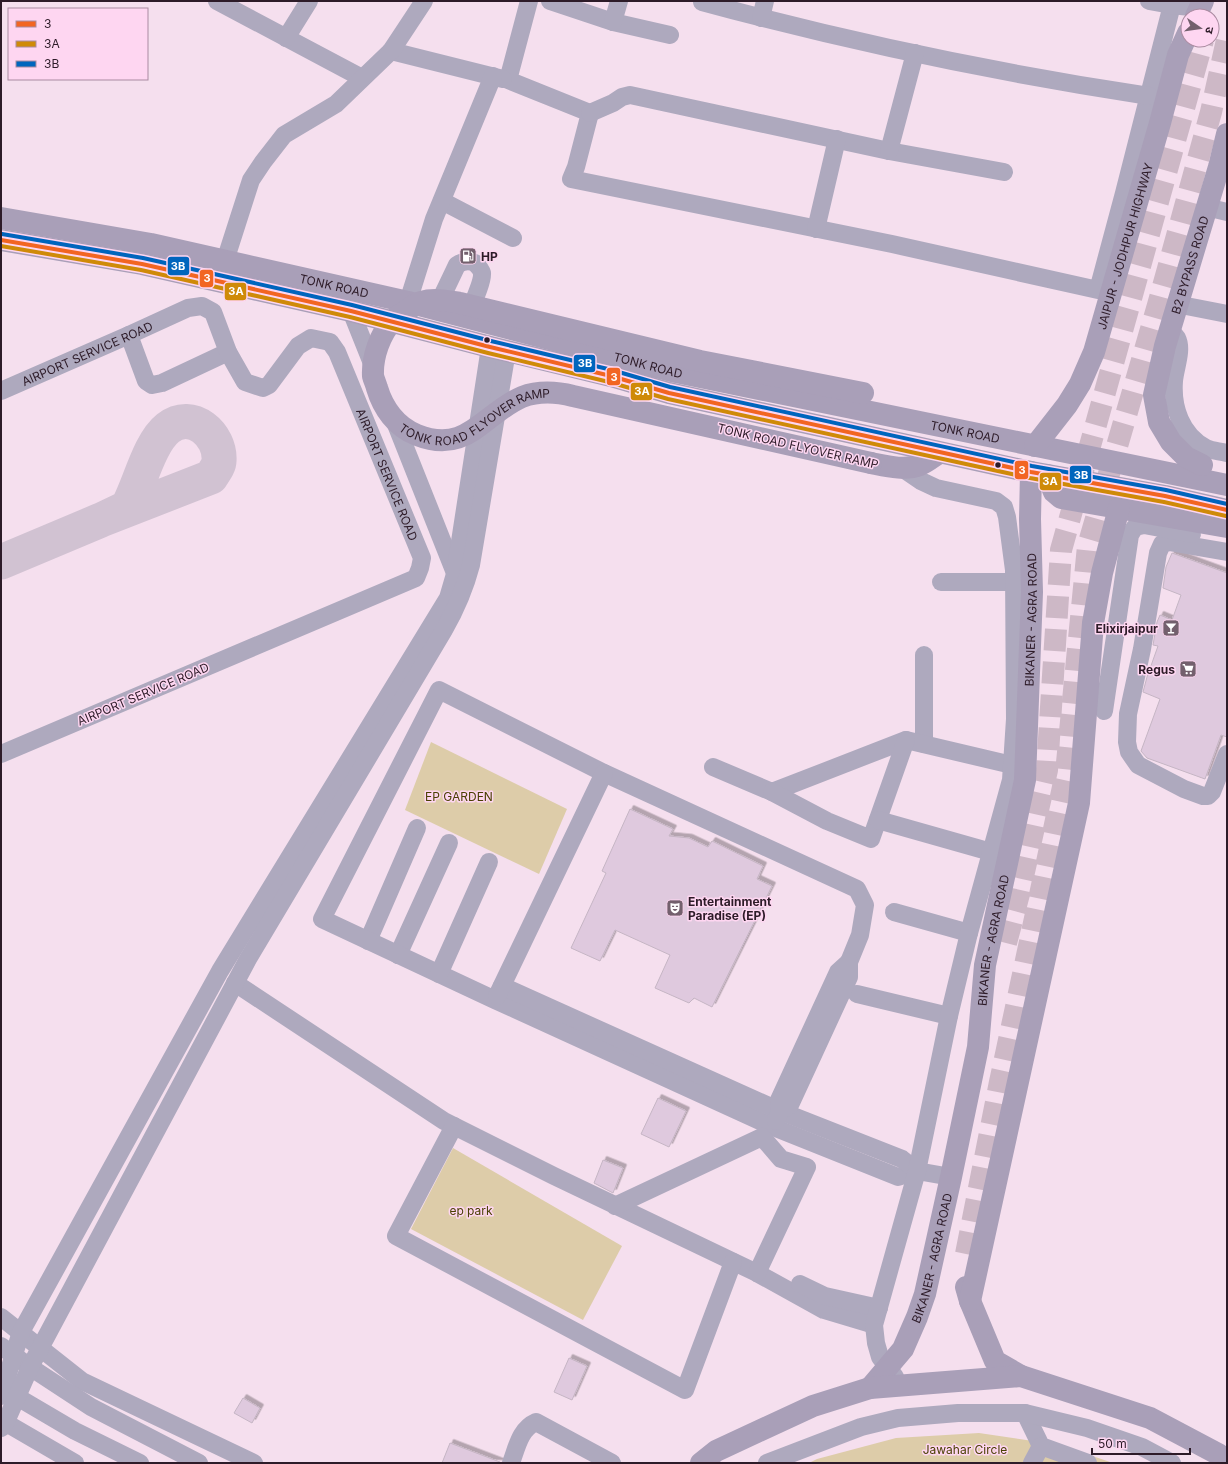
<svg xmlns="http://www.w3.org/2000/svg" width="1228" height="1464" viewBox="0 0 1228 1464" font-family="Inter,'Noto Sans Devanagari',sans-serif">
  <defs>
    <filter id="shadow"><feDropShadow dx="3.5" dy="-3.5" stdDeviation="0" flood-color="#0004"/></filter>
  </defs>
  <rect width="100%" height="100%" fill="#f5dfee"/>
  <!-- green -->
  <g fill="#ddcca9">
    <path d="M431 742 567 809 539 874 405 810Z"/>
    <path d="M453 1148 622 1246 583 1320 411 1229Z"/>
    <path d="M979 1433 1060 1445 1113 1463H809L817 1459 896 1438Z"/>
  </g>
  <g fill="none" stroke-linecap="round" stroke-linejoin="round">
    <!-- taxiway -->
    <path stroke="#d1c2d2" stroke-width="35" d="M1 562 101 520 211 477C214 472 219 466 219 461 221 435 192 409 168 428 149 443 140 484 128 506L122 510 101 520"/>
  </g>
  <!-- building -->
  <g fill="#dfc9de" stroke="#c5b5c4" filter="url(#shadow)">
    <path d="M1172 553 1227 573V737L1221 735 1205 779 1147 758 1141 751 1160 699 1143 692 1147 677 1158 646 1153 645 1157 622 1160 615 1172 620 1181 595 1163 588 1166 567Z"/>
    <path d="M630 809 673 829 669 836 689 838 708 847 712 841 763 866 757 879 772 886 712 1007 694 998 689 1003 655 988 670 955 615 930 600 961 571 948 606 873 602 871Z"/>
    <path d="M658 1098 686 1111 669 1147 641 1134Z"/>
    <path d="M603 1160 623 1168 613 1193 594 1183Z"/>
    <path d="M569 1358 587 1366 572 1400 554 1392Z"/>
    <path d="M243 1398 260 1408 252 1423 234 1413Z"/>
    <path d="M450 1443 500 1462V1463H442Z"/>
  </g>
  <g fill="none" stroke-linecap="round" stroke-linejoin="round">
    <!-- major-tunnel -->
    <g stroke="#cdb8c6" stroke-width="22" stroke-dasharray="22 11" stroke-linecap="butt">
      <path d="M1006 943 1019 894 1047 770 1061 550 1203 40"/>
      <path d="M966 1254 1000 1082 1066 773 1088 546 1158 305 1211 112 1227 40"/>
    </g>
    <!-- minor -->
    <g stroke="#aea9be" stroke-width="18">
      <path d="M217 1 362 78"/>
      <path d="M529 1 508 80 590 113 576 167 571 179 892 244 1098 290 1124 193 1173 1"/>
      <path d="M550 1 613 22 670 35"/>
      <path d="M1149 1 1171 5 1200 8"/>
      <path d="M702 2C849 42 998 73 1149 96"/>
      <path d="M761 18 765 1"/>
      <path d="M613 22 619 1"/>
      <path d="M286 38 309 1"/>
      <path d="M391 51 503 79"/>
      <path d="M590 113 613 103 622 97 630 95 889 151 1004 172"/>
      <path d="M889 151 915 53"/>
      <path d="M442 201 513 238"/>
      <path d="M1206 207 1227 212"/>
      <path d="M816 229 837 139"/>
      <path d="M225 261 251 180 263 162 284 135 336 104 391 51 424 1"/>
      <path d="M408 302 434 219 493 76"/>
      <path d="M1176 304 1227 314"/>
      <path d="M436 309 457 265C463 261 469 260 475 263 478 266 481 269 482 273 483 282 471 307 467 317"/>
      <path d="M351 311 375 371"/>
      <path d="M1169 329C1172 332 1175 335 1177 338 1183 350 1175 368 1174 381 1172 407 1181 435 1206 448 1212 451 1220 451 1227 453"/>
      <path d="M129 335 146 381 152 385 162 383 228 352"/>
      <path id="s1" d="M1 391 129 335 188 308 202 306 213 312 228 352 245 382 263 388 269 385 298 346 311 338 330 342 337 352 422 558 420 568 416 578 1 754"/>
      <path d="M393 417 455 573"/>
      <path d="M1227 552 1169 542 1162 544 1158 553 1142 649 1128 714 1127 742 1129 752 1138 765 1184 789 1203 796H1208L1212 792 1227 754"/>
      <path d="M941 582H1014"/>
      <path d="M1104 711 1130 535 1135 527 1144 525 1192 534"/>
      <path d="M924 744V655"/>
      <path d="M713 767 772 792 906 740 1012 765"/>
      <path d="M772 792 827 821 871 839 906 740"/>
      <path d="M878 820 991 852"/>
      <path d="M894 912 969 933"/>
      <path d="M368 941 417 828"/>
      <path d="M398 955 449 843"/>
      <path d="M849 962 860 935 865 905 857 889 604 773 439 690 322 919 495 1000 773 1127 898 1177 917 1171 951 1177"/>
      <path d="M439 974 489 862"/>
      <path d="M235 983 444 1121 554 1176 757 1273 824 1310 874 1325"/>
      <path d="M502 986 780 1111 902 1159 917 1171"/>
      <path d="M857 994 949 1016"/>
      <path d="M497 996 604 773"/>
      <path d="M776 1121 780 1111 779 1100 838 972 849 962V977L790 1105 780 1111"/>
      <path d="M454 1126 396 1236 685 1390 733 1262"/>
      <path d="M615 1206 762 1137 781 1159 807 1167 757 1273"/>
      <path d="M800 1284 825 1296 879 1308"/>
      <path d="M1 1317 82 1381 254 1463"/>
      <path d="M1 1346 30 1367 91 1407 199 1463"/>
      <path d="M895 1377 880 1357 876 1343 874 1325 917 1171 949 1016 969 933 1011 780 1015 719 1014 570 1007 517 1004 507 996 501 936 488 921 481 902 468"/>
      <path d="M7 1391 75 1431 140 1463"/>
      <path d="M1 1396 21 1332 220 971 448 598 455 574 490 347"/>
      <path d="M1025 1413 1041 1446 1088 1463"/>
      <path d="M1 1420 75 1463"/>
      <path d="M1 1428 4 1426 30 1367 248 959 444 630C456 609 465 588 471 565L507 351"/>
      <path d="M511 1463C517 1447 520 1429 536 1422L612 1463"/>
      <path d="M767 1463 861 1427 898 1418 958 1413H1025L1087 1428 1142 1447 1172 1463"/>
      <path d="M1032 1463 1041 1446"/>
    </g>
    <!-- major -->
    <g stroke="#a99fb8" stroke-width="22">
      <path d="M1196 16 1203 1"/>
      <path id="s2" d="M1 218 151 244 408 302 676 372 1227 485"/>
      <path d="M1 240 142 264 351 311 490 347 611 376 669 393 1031 472 1165 496 1227 510"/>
      <path id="s3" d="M1035 446 1067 405 1080 384 1094 352 1160 123 1178 55 1188 33"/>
      <path d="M871 463C886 466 905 471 920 465 927 462 933 457 939 453"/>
      <path id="s4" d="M1202 465 1186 457 1171 442 1159 422 1154 395 1165 346 1219 167 1227 134"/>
      <path d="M1047 475 1054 492 1061 498 1227 527"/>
      <path d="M966 1287 970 1301 995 1361 1021 1376"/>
      <path d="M970 1301 1079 803 1093 623 1102 573 1119 508"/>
      <path id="s5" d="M870 1388 903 1349 917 1317 925 1294 951 1177 978 1047 985 965 1025 780 1032 592 1030 519 1031 472"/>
      <path d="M701 1463 716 1451 813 1406 870 1388 1021 1376 1150 1418 1218 1454 1227 1460"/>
    </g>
    <!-- major-bridge -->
    <path stroke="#a99fb8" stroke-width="22" id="s6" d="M863 393 700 361 460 303C448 301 434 298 421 302 415 304 411 308 406 311 402 314 397 317 393 320 380 334 372 357 373 376 374 380 376 384 377 388 383 408 396 427 417 435 467 455 483 414 522 397 538 391 557 392 573 396L871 463"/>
    <!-- bus-1 casing -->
    <g stroke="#fed6f1" stroke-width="7">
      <path id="bus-1" d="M1 240 142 264 351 311 490 347 611 376 669 393 1031 472 1165 496 1227 510"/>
    </g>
    <!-- bus-2 casing -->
    <g stroke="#fed6f1" stroke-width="7">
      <path id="bus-2" d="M1 246 141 270 350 317 488 353 609 382 668 399 1030 478 1164 502 1226 516"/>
    </g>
    <!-- bus-3 casing -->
    <g stroke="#fed6f1" stroke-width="7">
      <path id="bus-3" d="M2 234 143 258 352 305 491 341 612 370 670 387 1032 466 1166 490 1227 504"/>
    </g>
    <!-- bus-1 -->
    <use href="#bus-1" stroke="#f26522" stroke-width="4"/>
    <!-- bus-2 -->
    <use href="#bus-2" stroke="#cf8a08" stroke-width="4"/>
    <!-- bus-3 -->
    <use href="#bus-3" stroke="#0065bd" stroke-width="4"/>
  </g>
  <!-- icons -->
  <defs>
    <g id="fuel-square" transform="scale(0.9)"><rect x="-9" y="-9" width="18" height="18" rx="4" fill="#73606d" stroke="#fed6f1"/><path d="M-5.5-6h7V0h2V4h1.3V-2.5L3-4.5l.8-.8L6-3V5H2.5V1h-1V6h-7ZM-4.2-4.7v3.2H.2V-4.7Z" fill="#fff"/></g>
    <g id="bar-square" transform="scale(0.9)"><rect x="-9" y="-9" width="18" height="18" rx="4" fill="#73606d" stroke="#fed6f1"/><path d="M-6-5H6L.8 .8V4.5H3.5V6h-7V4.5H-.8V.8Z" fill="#fff"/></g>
    <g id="supermarket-square" transform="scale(0.9)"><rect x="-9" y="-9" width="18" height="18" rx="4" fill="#73606d" stroke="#fed6f1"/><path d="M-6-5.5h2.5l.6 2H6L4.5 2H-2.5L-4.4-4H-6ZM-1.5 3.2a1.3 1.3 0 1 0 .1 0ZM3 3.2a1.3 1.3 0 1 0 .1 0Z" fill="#fff"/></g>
    <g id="theatre-square" transform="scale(0.9)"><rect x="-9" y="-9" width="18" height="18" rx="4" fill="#73606d" stroke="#fed6f1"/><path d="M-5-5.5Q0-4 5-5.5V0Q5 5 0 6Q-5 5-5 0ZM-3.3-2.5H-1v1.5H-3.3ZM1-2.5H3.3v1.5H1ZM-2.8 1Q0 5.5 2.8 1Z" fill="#fff"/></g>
  </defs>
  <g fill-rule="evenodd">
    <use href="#fuel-square" x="468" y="256"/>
    <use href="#bar-square" x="1171" y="628"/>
    <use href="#supermarket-square" x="1188" y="669"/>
    <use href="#theatre-square" x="675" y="908"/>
  </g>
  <!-- markers -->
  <g fill="#2d1b28" stroke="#fed6f1" stroke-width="1.5">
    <circle cx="487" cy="340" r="3.5"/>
    <circle cx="998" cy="465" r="3.5"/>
  </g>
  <g text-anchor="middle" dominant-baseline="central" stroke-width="3" stroke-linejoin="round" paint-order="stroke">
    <!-- street labels -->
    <g font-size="12" fill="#2d1b28" stroke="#fed6f1">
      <text stroke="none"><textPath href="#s3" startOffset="222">JAIPUR - JODHPUR HIGHWAY</textPath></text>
      <text stroke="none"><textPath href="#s4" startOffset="225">B2 BYPASS ROAD</textPath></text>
      <text stroke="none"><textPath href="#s2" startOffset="340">TONK ROAD</textPath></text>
      <text stroke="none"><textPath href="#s1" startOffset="94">AIRPORT SERVICE ROAD</textPath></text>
      <text stroke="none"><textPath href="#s2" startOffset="664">TONK ROAD</textPath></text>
      <text stroke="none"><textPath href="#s6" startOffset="687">TONK ROAD FLYOVER RAMP</textPath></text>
      <text stroke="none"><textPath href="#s2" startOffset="988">TONK ROAD</textPath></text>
      <text transform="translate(798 446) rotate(13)">TONK ROAD FLYOVER RAMP</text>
      <text stroke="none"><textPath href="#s1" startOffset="562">AIRPORT SERVICE ROAD</textPath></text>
      <text stroke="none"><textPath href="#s5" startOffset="795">BIKANER - AGRA ROAD</textPath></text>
      <text transform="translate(143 694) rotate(-23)">AIRPORT SERVICE ROAD</text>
      <text stroke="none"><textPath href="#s5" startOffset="471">BIKANER - AGRA ROAD</textPath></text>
      <text stroke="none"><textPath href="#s5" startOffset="147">BIKANER - AGRA ROAD</textPath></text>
    </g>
    <!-- poi labels -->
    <g font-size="12" font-weight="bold" fill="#2d1b28" stroke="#fed6f1" text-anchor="start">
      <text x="481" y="256">HP</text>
      <text x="1158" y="628" text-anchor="end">Elixirjaipur</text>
      <text x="1175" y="669" text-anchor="end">Regus</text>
      <text x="688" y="901">Entertainment<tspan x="688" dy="14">Paradise (EP)</tspan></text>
    </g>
    <!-- park labels -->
    <g font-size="12" fill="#4a4003" stroke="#fed6f1">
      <text x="459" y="796">EP GARDEN</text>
      <text x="471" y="1210">ep park</text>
      <text x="965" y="1449">Jawahar Circle</text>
    </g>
  </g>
  <g stroke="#fed6f1" stroke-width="1.5">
    <rect x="167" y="256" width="23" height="20" rx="4" fill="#0065bd"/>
    <rect x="199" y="269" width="15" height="19" rx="4" fill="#f26522"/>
    <rect x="224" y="282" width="23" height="19" rx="4" fill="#cf8a08"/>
    <rect x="573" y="354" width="23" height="19" rx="4" fill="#0065bd"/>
    <rect x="606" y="367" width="15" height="19" rx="4" fill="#f26522"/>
    <rect x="630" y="382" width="23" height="19" rx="4" fill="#cf8a08"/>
    <rect x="1014" y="460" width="15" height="20" rx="4" fill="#f26522"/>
    <rect x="1069" y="465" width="23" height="19" rx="4" fill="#0065bd"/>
    <rect x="1039" y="472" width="23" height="19" rx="4" fill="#cf8a08"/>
  </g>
  <g font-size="11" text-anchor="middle" font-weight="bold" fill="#fff">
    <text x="178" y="270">3B</text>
    <text x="207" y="282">3</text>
    <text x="236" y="295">3A</text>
    <text x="585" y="367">3B</text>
    <text x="614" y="381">3</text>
    <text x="642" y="395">3A</text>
    <text x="1022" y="474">3</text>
    <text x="1081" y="479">3B</text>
    <text x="1050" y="485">3A</text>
  </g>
  <!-- border -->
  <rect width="1228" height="1464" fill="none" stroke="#2d1b28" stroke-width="4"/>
  <!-- legend -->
  <rect x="8" y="8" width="140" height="72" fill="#fed6f1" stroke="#aa8ba1"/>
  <rect x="16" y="21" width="20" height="6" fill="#f26522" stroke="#aa8ba1"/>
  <text x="44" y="28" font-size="12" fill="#2d1b28">3</text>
  <rect x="16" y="41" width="20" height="6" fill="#cf8a08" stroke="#aa8ba1"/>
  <text x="44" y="48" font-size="12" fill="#2d1b28">3A</text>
  <rect x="16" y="61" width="20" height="6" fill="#0065bd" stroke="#aa8ba1"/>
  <text x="44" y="68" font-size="12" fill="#2d1b28">3B</text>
  <!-- north arrow -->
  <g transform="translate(1200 28) rotate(103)"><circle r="19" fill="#fed6f1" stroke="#aa8ba1"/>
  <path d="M0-3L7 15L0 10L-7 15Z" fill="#73606d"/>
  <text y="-6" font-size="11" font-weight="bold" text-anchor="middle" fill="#2d1b28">उ</text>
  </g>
  <!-- scale -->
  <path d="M1092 1448v6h98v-6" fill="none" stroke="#2d1b28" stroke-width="2"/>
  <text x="1098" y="1448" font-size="12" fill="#2d1b28" stroke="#fed6f1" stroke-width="3" paint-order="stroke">50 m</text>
</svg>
